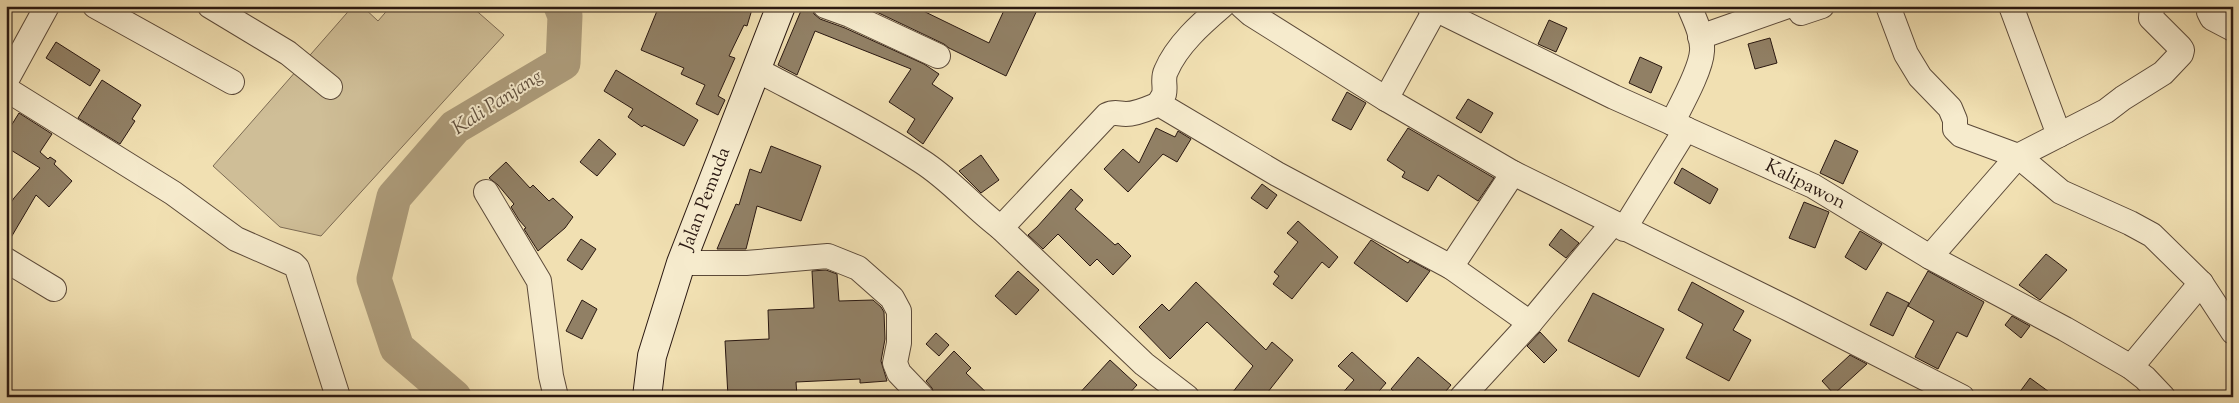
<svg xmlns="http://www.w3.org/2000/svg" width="2239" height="403" viewBox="0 0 2239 403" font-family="'Sorts Mill Goudy',serif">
  <rect width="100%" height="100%" fill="#f1e0b2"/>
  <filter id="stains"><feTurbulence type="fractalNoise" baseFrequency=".004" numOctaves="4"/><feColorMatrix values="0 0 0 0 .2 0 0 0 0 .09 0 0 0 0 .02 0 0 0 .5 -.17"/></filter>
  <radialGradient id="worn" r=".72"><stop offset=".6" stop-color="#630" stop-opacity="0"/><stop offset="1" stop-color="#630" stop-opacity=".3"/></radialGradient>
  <!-- green -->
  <path fill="#cfbe97" stroke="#7c6b54" d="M353 6H362L378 21 391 6H471L504 35 321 236 280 227 213 166Z"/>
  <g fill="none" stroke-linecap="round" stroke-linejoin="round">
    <!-- river -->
    <path stroke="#ad9c7b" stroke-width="35" d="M454 397 397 348 374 279 394 197 455 127 563 63 565 16 561 6"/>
  </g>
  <!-- building -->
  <g fill="#918065" stroke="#2a1811">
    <path d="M659 6H753L747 26 744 25 729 56 735 58 718 96 725 100 718 115 696 104 705 85 681 74 684 68 641 50Z"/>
    <path d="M803 6H812L814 14 820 19 845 28 924 64 939 74 932 84 953 98 923 144 907 132 915 119 889 102 911 69 815 31 797 75 778 65Z"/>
    <path d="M864 6H913L989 43 1006 6H1039L1006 76 949 48 944 44Z"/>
    <path d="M1549 20 1567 28 1556 52 1538 44Z"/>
    <path d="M1770 38 1777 63 1755 69 1748 44Z"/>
    <path d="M56 42 100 70 90 86 46 58Z"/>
    <path d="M1640 57 1662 67 1651 93 1629 83Z"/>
    <path d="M616 70 698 120 684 146 644 125 642 127 628 117 633 109 604 91Z"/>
    <path d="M102 80 141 105 132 119 135 121 120 144 78 118Z"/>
    <path d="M1347 92 1366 103 1351 130 1332 120Z"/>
    <path d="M1468 99 1493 113 1481 133 1456 118Z"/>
    <path d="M19 113 52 134 40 152 48 159 50 157 56 161 54 164 72 181 49 207 36 195 6 246V210L14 198 40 168 6 147V134Z"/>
    <path d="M1156 128 1175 137 1178 131 1191 139 1177 162 1163 154 1128 192 1104 169 1123 149 1139 163Z"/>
    <path d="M1408 128 1494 178 1478 201 1438 175 1428 191 1402 177 1405 172 1387 160Z"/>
    <path d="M599 139 616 154 597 176 580 162Z"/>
    <path d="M1835 140 1858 151 1843 184 1820 173Z"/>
    <path d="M771 146 821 166 801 221 757 206 746 249H717L736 204 739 205 750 169 761 173Z"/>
    <path d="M981 155 999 180 981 193 959 171Z"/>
    <path d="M506 162 530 188 533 185 549 201 553 198 573 217 565 228 538 251 524 229 526 228 519 220 511 207 514 204 498 185 489 178Z"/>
    <path d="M1682 168 1718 189 1710 204 1674 183Z"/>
    <path d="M1262 184 1277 195 1267 209 1251 198Z"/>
    <path d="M1071 189 1083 200 1075 209 1115 245 1118 243 1131 256 1113 275 1097 259 1090 266 1058 234 1043 249 1028 235 1037 227Z"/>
    <path d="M1804 202 1829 212 1815 248 1789 238Z"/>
    <path d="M1298 221 1338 257 1329 268 1322 262 1292 299 1273 284 1279 276 1274 272 1298 242 1287 233Z"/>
    <path d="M1561 229 1579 243 1566 258 1549 245Z"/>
    <path d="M1860 231 1882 244 1866 270 1845 257Z"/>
    <path d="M581 239 596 249 582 270 567 260Z"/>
    <path d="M1371 240 1408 263 1410 260 1430 271 1407 302 1354 263Z"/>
    <path d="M2046 254 2067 270 2040 300 2019 285Z"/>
    <path d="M826 270 837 274 839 301 873 300 881 307 884 312 885 339 881 361 887 381 860 383V379L796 382 797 397H728L725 341 769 339 768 310 814 308 812 271Z"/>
    <path d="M1018 271 1039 290 1016 315 995 296Z"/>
    <path d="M1928 271 1984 302 1967 337 1957 332 1938 369 1915 357 1934 321 1908 306Z"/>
    <path d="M1196 282 1266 350 1272 342 1293 360 1264 397H1229L1253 366 1207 322 1170 359 1139 327 1162 304 1169 311Z"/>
    <path d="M1692 282 1744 311 1733 330 1751 340 1729 381 1686 358 1703 324 1678 310Z"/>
    <path d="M1887 292 1909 303 1893 336 1870 325Z"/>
    <path d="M1593 293 1664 329 1639 377 1568 341Z"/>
    <path d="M582 300 597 309 582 339 566 331Z"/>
    <path d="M2012 316 2030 326 2021 338 2005 325Z"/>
    <path d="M1540 332 1557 350 1544 363 1527 346Z"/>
    <path d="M936 333 949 345 939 356 926 344Z"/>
    <path d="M954 351 971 368 966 373 991 397H935L932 388 926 381Z"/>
    <path d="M1352 352 1386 383 1374 397H1339L1354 380 1338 366Z"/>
    <path d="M1850 355 1867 364 1834 394 1822 381Z"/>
    <path d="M1418 357 1451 385 1441 397H1400L1391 389Z"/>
    <path d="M1110 360 1137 385 1126 397H1076Z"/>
    <path d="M2030 378 2056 397H2016Z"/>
  </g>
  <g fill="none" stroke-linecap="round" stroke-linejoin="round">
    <!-- minor casing -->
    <g stroke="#5c4a39" stroke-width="26">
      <g id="minor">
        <path d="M95 6 232 82"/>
        <path d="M210 6 288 53 330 87"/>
        <path d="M825 6 850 15 938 56"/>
        <path d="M1242 6 1251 14 1386 99 1513 173 1791 310 1962 397"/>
        <path d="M1429 6 1614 97 1813 186 1930 257 2065 329 2131 367 2145 378 2163 397"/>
        <path d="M1797 6 1801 13 1822 6"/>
        <path d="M1888 6 1906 54 1920 77 1950 108 1955 120V129L1961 135 2018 156 2061 192 2130 223 2152 235 2201 283 2233 332"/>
        <path d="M2211 6 2209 12 2212 18 2233 29"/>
        <path d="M1700 37 1788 6"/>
        <path d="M757 70C812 99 869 127 921 161 951 180 973 207 1001 228L1144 364 1187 397"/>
        <path d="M6 81 47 6"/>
        <path d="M6 89 173 193 236 239 293 264 297 268 338 397"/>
        <path d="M1386 99 1435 10"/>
        <path d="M1159 104C1160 101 1163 97 1164 94 1166 86 1162 79 1166 71 1177 45 1201 24 1222 6"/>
        <path d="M1672 123C1681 105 1701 70 1702 51 1703 36 1695 20 1689 6"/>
        <path d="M2059 135 2106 111 2123 98 2163 73 2181 54 2182 50 2180 47 2151 18 2152 6"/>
        <path d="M486 192 539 281 551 376 556 397"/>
        <path d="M1001 228 1107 115C1115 111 1118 114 1126 114 1137 114 1149 108 1159 104L1277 174 1451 267 1530 323"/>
        <path d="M1624 229 1686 129"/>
        <path d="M1930 257 2018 156 2059 135 2011 6"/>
        <path d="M6 260 54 289"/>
        <path d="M681 263H746L828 256 858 268 892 298 899 311V343L895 363 899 373 922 397"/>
        <path d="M1451 267 1513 173"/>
        <path d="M2131 367 2201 283"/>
        <path d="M1462 397 1530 323 1613 223"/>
      </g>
    </g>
    <!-- secondary casing -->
    <g stroke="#2a1811" stroke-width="30">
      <path id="secondary" d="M647 397 652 356 681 263 781 6"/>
    </g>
    <!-- minor -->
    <use href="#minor" stroke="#f6ebcd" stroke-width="24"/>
    <!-- secondary -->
    <use href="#secondary" stroke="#f6ebcd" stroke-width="28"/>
  </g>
  <g text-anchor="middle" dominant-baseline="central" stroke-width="4" stroke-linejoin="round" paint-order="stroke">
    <!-- street labels -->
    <g font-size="19" fill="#2a1811" stroke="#f6ebcd">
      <text transform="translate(1805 185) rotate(27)">Kalipawon</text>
      <text transform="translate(706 199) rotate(-69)">Jalan Pemuda</text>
    </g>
    <!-- water labels -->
    <g font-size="20" font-style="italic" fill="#5e4d3b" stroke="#f6ebcd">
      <text transform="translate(498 103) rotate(-33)">Kali Panjang</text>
    </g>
  </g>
  <!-- margin -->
  <rect width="2239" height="403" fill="none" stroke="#f1e0b2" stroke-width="25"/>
  <rect x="8" y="8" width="2224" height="388" fill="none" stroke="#2a1811" stroke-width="2.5"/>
  <rect x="12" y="12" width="2214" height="378" fill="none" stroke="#2a1811"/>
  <rect width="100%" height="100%" filter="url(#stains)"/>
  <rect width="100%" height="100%" fill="url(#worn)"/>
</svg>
